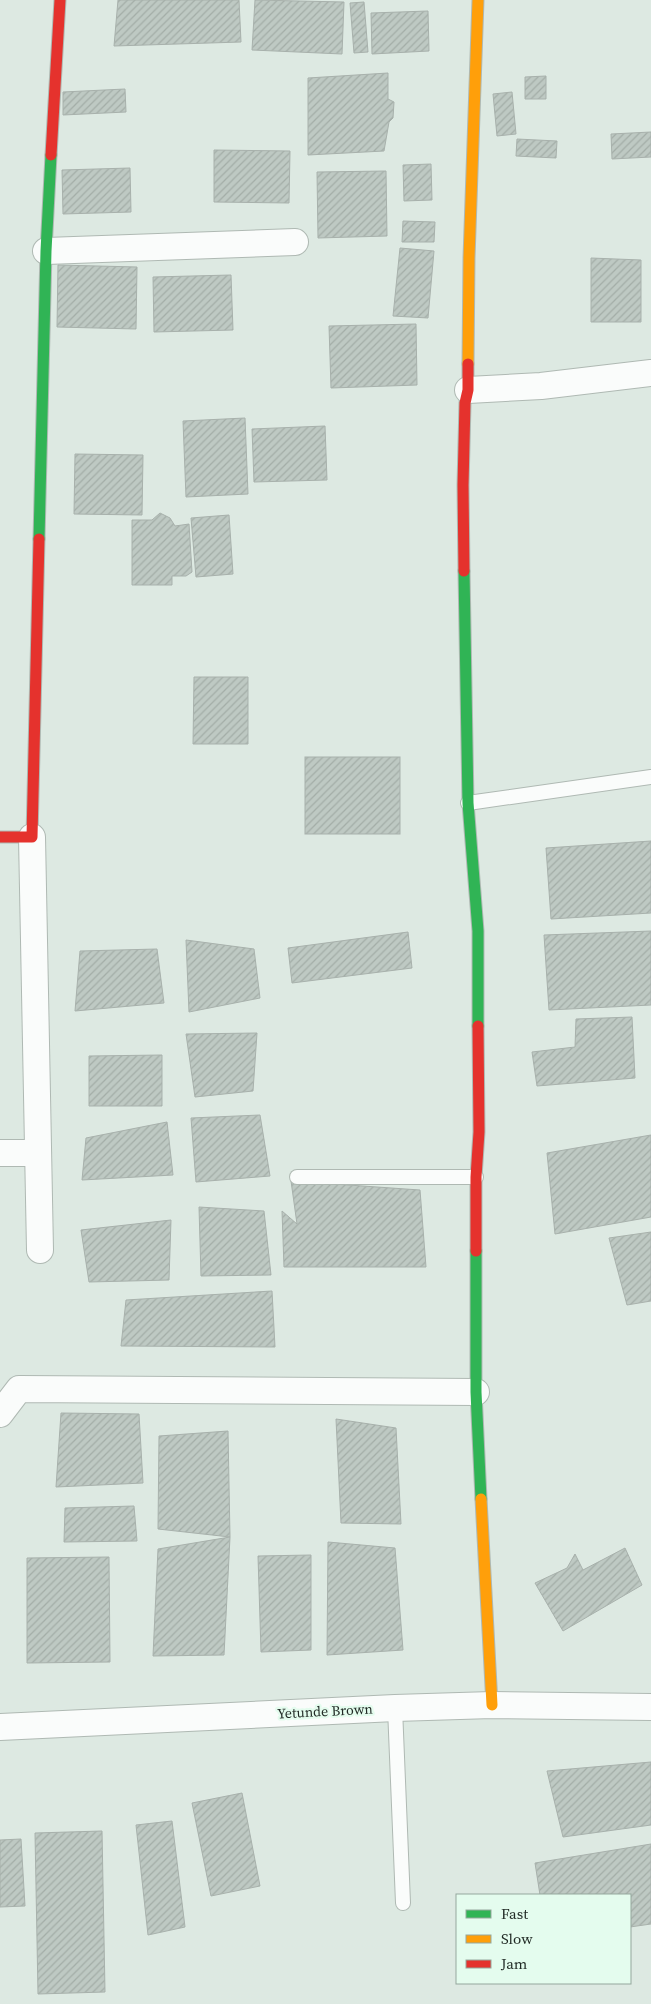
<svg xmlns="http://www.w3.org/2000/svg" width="651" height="2004" font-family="'Source Serif 4',serif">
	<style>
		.building { fill: url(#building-hatch); stroke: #a8b1ac }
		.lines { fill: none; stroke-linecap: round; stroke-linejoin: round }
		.lane-casing { stroke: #afb9b3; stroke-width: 16 }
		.street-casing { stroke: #afb9b3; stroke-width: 28 }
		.fast-casing { stroke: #afb9b3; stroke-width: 13 }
		.slow-casing { stroke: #afb9b3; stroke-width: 13 }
		.jam-casing { stroke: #afb9b3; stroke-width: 13 }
		.lane { stroke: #fafcfb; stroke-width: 14 }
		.street { stroke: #fafcfb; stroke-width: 26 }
		.fast { stroke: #30b455; stroke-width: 11 }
		.slow { stroke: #ff9f0a; stroke-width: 11 }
		.jam { stroke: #e5322d; stroke-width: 11 }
		.labels { text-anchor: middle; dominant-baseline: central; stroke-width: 4.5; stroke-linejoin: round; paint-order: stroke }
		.street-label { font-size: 14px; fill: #1f2823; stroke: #e4fcee }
	</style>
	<defs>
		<pattern id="building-hatch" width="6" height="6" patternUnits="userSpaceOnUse" patternTransform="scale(1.25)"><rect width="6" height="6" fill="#bec9c3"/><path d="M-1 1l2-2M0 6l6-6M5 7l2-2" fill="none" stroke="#a3ada7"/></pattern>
	</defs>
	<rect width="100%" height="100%" fill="#dde9e2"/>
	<g class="building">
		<polygon points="118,0 239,0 241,42 114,46"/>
		<polygon points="255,0 344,2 342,54 252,50"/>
		<polygon points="364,2 368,52 354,53 350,3"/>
		<polygon points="428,11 429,51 372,54 371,13"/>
		<polygon points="388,73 388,99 394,102 393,118 389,122 384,151 308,155 308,78"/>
		<polygon points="546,76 546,99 525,99 525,77"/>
		<polygon points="125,89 126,112 63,115 63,92"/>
		<polygon points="512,92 516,134 497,136 493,94"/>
		<polygon points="651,132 651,157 612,159 611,134"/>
		<polygon points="517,139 557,141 556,158 516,156"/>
		<polygon points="214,150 290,151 289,203 214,202"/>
		<polygon points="431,164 432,200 404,201 403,165"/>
		<polygon points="130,168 131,212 63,214 62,170"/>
		<polygon points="386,171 387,236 318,238 317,172"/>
		<polygon points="403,221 435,222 434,242 402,242"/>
		<polygon points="400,248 434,251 428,318 393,316"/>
		<polygon points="591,258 641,260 641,322 591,322"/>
		<polygon points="58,265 137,267 136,329 57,327"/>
		<polygon points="231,275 233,330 154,332 153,277"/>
		<polygon points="416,324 417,385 331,388 329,326"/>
		<polygon points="245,418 248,494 186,497 183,421"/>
		<polygon points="325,426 327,480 254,482 252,429"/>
		<polygon points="75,454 143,455 142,515 74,514"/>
		<polygon points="160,513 170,518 175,526 189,524 192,572 186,576 172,576 172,585 132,585 132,520 152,520"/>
		<polygon points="229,515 233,574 196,577 191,518"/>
		<polygon points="194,677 248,677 248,744 193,744"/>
		<rect x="305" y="757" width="95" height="77"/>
		<polygon points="651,841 651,913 551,919 546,848"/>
		<polygon points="651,931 651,1005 549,1010 544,935"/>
		<polygon points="408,932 412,968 292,983 288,948"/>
		<polygon points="186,940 254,949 260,998 189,1012"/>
		<polygon points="157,949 164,1003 75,1011 80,951"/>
		<polygon points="632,1017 635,1078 537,1086 532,1052 575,1047 576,1019"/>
		<polygon points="257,1033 253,1091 195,1097 186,1034"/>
		<polygon points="162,1055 162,1106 89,1106 89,1056"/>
		<polygon points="260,1115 270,1176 196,1182 191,1118"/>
		<polygon points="167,1122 173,1175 82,1180 86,1138"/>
		<polygon points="651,1135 651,1217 555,1234 547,1153"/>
		<polygon points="291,1181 420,1190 426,1267 284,1267 282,1211 297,1224"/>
		<polygon points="199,1207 264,1211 271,1275 201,1276"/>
		<polygon points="171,1220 169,1280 89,1282 81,1230"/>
		<polygon points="651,1232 651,1301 627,1305 609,1238"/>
		<polygon points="272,1291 275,1347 121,1346 126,1300"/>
		<polygon points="61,1413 139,1414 143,1483 56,1487"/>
		<polygon points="336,1419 396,1428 401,1524 341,1523"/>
		<polygon points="228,1431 230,1537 158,1529 159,1436"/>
		<polygon points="134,1506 137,1541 64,1542 65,1508"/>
		<polygon points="230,1537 224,1655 153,1656 158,1549"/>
		<polygon points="328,1542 395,1548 403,1650 327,1655"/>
		<polygon points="625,1548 642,1585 563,1631 535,1583 567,1568 575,1554 583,1570"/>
		<polygon points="311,1555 311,1650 261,1652 258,1556"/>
		<polygon points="109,1557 110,1662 27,1663 27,1558"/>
		<polygon points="651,1762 651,1825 563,1837 547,1771"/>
		<polygon points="242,1793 260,1886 211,1896 192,1803"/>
		<polygon points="172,1821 185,1927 148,1935 136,1825"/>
		<polygon points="102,1831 105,1992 38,1994 35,1833"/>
		<polygon points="21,1839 25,1906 0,1907 0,1840"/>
		<polygon points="651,1844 651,1924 630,1927 630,1895 540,1895 535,1863"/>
	</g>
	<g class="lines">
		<defs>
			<g id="lane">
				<polyline points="468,803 651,777"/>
				<polyline points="297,1177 476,1177"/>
				<polyline points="395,1708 403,1903"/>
			</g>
			<g id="street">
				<polyline points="46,251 295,242"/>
				<polyline points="468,390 541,386 651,373"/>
				<polyline points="32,837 40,1250"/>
				<polyline points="0,1153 38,1153"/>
				<polyline points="0,1414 19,1389 476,1392"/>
				<polyline points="0,1727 395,1708 492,1705 651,1707"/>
			</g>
			<g id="fast">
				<polyline points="39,539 46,251 51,155"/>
				<polyline points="464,571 468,803 478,931 478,1026"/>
				<polyline points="476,1251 476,1392 481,1499"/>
			</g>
			<g id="slow">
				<polyline points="468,364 469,258 478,0"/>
				<polyline points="481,1499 492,1705"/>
			</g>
			<g id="jam">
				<polyline points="51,155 60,0"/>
				<polyline points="464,571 463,485 465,403 468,390 468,364"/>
				<polyline points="0,837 32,837 39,539"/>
				<polyline points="476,1251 476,1177 479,1132 478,1026"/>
			</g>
		</defs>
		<use href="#lane" class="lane-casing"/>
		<use href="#street" class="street-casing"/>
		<use href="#fast" class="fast-casing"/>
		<use href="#slow" class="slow-casing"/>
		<use href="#jam" class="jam-casing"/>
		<use href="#lane" class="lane"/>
		<use href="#street" class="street"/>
		<use href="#fast" class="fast"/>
		<use href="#slow" class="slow"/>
		<use href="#jam" class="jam"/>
	</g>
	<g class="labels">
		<g class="street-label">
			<text transform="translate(325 1711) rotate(-3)">Yetunde Brown</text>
		</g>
	</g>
	<rect x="456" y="1894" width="175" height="90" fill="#e4fcee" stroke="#95a79d"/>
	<rect x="466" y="1910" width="25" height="8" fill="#30b455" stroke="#95a79d"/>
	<text x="501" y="1919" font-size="15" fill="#1f2823">Fast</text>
	<rect x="466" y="1935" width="25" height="8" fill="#ff9f0a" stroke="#95a79d"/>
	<text x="501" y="1944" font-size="15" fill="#1f2823">Slow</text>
	<rect x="466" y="1960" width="25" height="8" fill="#e5322d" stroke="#95a79d"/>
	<text x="501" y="1969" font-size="15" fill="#1f2823">Jam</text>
</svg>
